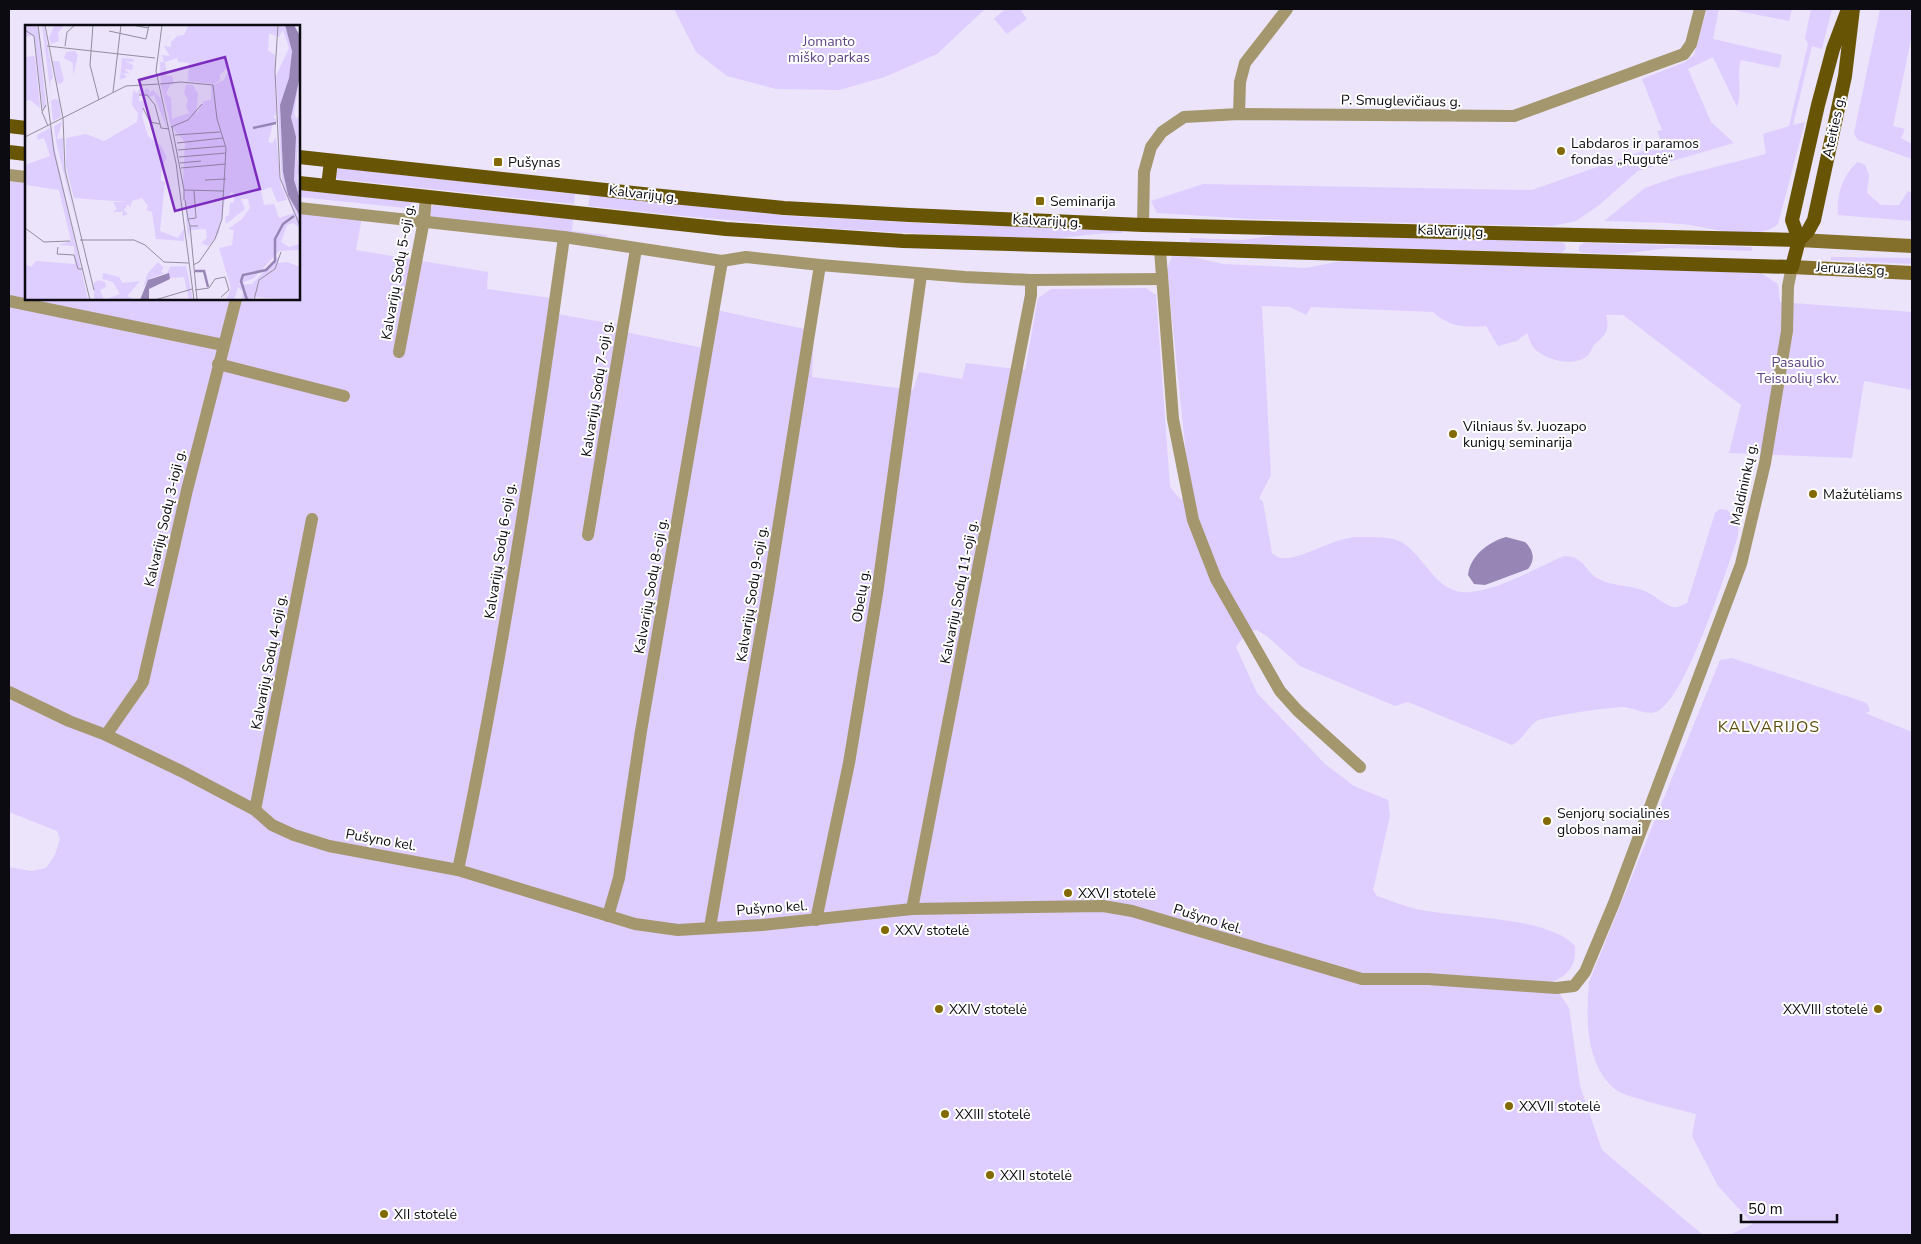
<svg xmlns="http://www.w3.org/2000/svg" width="1921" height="1244" font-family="'Nunito Sans',sans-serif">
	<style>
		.green { fill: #decdff }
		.water { fill: #9685b5 }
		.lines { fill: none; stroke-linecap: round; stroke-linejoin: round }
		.minor { stroke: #a5976d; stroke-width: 12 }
		.secondary { stroke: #84702b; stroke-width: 14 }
		.primary { stroke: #685405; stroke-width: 14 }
		.poi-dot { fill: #826902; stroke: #fff; stroke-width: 2 }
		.labels { text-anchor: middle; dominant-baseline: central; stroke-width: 4; stroke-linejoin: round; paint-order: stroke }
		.park-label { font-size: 14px; fill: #5e4484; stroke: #fff }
		.street-label { font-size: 14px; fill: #0d0b12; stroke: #fff }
		.poi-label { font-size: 14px; fill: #0d0b12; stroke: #fff; text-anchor: start }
		.quarter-label { font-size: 16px; letter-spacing: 1px; fill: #5d4c0d; stroke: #fff }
		.inset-river { fill: none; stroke: #9685b5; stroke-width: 2.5 }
		.inset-road { fill: none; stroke: #938d9e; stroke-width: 1 }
		.view { fill: #7b2cbf; fill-opacity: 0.15; stroke: #7b2cbf; stroke-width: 2.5 }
		.inset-edge { fill: none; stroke: #0d0b12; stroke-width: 2.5 }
	</style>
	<rect width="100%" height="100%" fill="#ece4fb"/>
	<g class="green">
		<polygon points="674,9 985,9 937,54 885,77 839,90 776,89 727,76 696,52"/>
		<polygon points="1005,9 1020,9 1027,19 1007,34 994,19"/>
		<path d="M 1707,9 L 1719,9 L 1713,39 L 1782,55 L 1779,68 L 1741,60 C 1736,76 1743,90 1737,107 L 1713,57 L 1688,69 L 1711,122 L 1734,143 L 1638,171 L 1598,206 L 1576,221 L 1552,226 L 1251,219 L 1157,213 L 1151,201 L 1203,184 L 1532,190 L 1662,144 L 1657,131 L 1662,130 L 1642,79 L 1685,62 L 1694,55 Z"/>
		<polygon points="1728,9 1792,9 1789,21"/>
		<path d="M 1811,9 L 1832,9 L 1822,49 L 1812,46 L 1793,125 L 1805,122 L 1778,224 C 1755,244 1708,226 1681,224 C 1655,222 1629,222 1604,221 L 1645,188 L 1676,177 L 1766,154 L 1763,134 L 1789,126 L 1808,44 L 1805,38 Z"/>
		<polygon points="1880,9 1912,9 1912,35 1893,126 1905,129 1901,138 1912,144 1912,159 1858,140 1854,133"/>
		<path d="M 1858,162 L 1865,165 L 1869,175 L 1867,193 L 1881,205 L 1899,205 L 1908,191 L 1912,193 L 1912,221 L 1838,215 C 1836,196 1843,174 1858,162 Z"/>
		<polygon points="338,168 575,194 574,204 337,179 335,178"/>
		<path d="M 9,181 L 26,183 L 26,299 L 299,299 L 299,211 L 362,217 L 356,250 L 488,272 L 487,289 L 558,299 L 557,314 L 626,326 L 625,332 L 703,348 L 711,309 L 814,331 L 812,377 L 913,390 L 919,372 L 962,379 L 966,363 L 1025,370 L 1038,298 L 1051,289 L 1146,288 L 1156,295 L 1170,487 L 1181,500 L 1190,494 L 1167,269 L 1172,256 L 1192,257 L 1223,264 L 1306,268 L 1341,261 L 1761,273 L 1778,284 L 1780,302 L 1912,312 L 1912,390 L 1864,381 L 1852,458 L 1729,453 L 1741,405 L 1623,315 L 1606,315 C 1610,331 1606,334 1595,344 C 1591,348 1591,354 1586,357 C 1572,367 1544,360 1533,347 C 1530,343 1529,337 1527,333 L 1517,341 L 1498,346 L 1486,326 C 1466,328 1449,327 1433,312 L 1311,307 L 1306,315 L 1290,307 L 1262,306 L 1271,475 L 1259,498 L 1263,502 L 1272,553 C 1275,555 1278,558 1281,558 C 1301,561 1333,537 1358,537 C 1370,537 1393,536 1403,543 C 1427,559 1437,596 1471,592 C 1501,589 1536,568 1564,556 C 1586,556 1584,573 1601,580 C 1613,586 1629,585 1642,590 C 1653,593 1662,604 1673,607 C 1678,608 1682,605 1687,603 L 1715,513 L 1720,509 L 1727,510 L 1739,523 L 1738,536 C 1727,569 1686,697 1658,711 C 1646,717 1633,706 1621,707 C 1594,709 1565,714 1538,720 C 1527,727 1524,739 1512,745 L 1408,702 L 1395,706 L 1300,666 L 1268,637 L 1257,630 L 1247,632 L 1236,647 L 1257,693 L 1325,764 L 1354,786 L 1388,800 L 1390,816 L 1373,890 L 1377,896 C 1390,900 1403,906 1416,909 C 1456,918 1548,916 1575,946 C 1576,965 1569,975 1552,982 L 1569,1008 L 1580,1086 L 1602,1150 L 1703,1235 L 9,1235 L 9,867 L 31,871 L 46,868 L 55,855 L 60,839 L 57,831 L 9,812 Z"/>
		<polygon points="299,190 413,202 416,209 299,197"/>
		<path d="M 590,195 L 790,216 L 938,224 L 1123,230 L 1123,233 C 1097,232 1072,238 1047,238 C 893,235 741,223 588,206 Z"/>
		<polygon points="433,205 573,219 572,231 608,235 605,238 433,218 429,213"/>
		<polygon points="1281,234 1561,242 1565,244 1566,249 1561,253 1190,242 1190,238 1243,240"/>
		<polygon points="1584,243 1752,247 1752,251 1669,248 1622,254 1583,253 1579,251 1579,246"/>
		<polygon points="1831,257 1912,258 1912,264 1831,260"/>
		<path d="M 1732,658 L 1867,703 L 1870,711 L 1865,713 L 1912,732 L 1912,1235 L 1729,1235 L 1753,1224 L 1718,1186 L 1692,1136 L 1696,1114 C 1681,1110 1625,1097 1616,1090 C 1585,1065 1586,1017 1589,982 L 1720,660 Z"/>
	</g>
	<path class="water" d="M 1506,537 L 1525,542 C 1533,550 1536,559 1528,569 L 1485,585 L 1474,584 L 1468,575 C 1470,556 1488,542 1506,537 Z"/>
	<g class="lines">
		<g class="minor">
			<polyline points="1239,114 1240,82 1245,63 1287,9"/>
			<polyline points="9,175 26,177"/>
			<polyline points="299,208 564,237 722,261 746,257 820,265 965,277 1031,280 1161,279"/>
			<polyline points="1143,225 1144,172 1151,147 1162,132 1184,117 1239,114 1514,116 1684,54 1691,44 1700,9"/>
			<polyline points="1160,250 1173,419 1193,520 1216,579 1280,691 1298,711 1360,767"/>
			<polyline points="9,301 223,345"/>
			<polyline points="399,352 424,220 426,197"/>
			<polyline points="218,364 344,396"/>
			<polyline points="588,535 636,249"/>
			<polyline points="9,692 69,721 106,735 181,771 255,810 272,825 294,835 329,846 458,870 635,924 678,930 762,925 912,909 1103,906 1132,911 1362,979 1428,979 1556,988 1574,986 1585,972 1614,903 1741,564 1765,463 1787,331 1788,286 1792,267"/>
			<polyline points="106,735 143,682 187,490 236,299"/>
			<polyline points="255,810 312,519"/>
			<path d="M 458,870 C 502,661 535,448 564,237"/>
			<polyline points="912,909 1031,295 1031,280"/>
			<polyline points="608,916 619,878 641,731 722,261"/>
			<polyline points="816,920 849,763 877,594 921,275"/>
			<polyline points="710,927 768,592 820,265"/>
		</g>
		<g class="secondary">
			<polyline points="1799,240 1912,246"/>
			<polyline points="1792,267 1912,273"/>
		</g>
		<g class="primary">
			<polyline points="9,126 26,128"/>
			<polyline points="9,152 26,154"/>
			<polyline points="299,157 652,195 784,208 909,215 1143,225 1799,240"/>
			<polyline points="299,183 726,229 903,241 1792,267 1799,240 1808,231 1814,220 1845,76 1853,9"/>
			<polyline points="328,186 331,161"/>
			<polyline points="1799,240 1792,220 1818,105 1833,49 1847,12"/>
		</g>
	</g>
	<g class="poi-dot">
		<circle cx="1561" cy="151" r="5"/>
		<rect x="493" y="157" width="10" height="10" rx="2.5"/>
		<rect x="1035" y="196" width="10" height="10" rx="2.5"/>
		<circle cx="1453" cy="434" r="5"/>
		<circle cx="1813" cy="494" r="5"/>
		<circle cx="1547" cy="821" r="5"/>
		<circle cx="1068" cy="893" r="5"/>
		<circle cx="885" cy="930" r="5"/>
		<circle cx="939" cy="1009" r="5"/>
		<circle cx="1878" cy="1009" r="5"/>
		<circle cx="1509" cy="1106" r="5"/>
		<circle cx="945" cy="1114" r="5"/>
		<circle cx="990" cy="1175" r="5"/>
		<circle cx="384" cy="1214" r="5"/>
	</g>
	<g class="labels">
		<g class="park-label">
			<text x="829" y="41">Jomanto<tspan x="829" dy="16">miško parkas</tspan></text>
			<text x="1798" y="362">Pasaulio<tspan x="1798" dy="16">Teisuolių skv.</tspan></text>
		</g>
		<g class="street-label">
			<text transform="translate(1401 101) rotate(1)">P. Smuglevičiaus g.</text>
			<text transform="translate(1834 127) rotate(-78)">Ateities g.</text>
			<text transform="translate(643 194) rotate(6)">Kalvarijų g.</text>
			<text transform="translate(1047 221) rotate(3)">Kalvarijų g.</text>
			<text transform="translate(1452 231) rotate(2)">Kalvarijų g.</text>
			<text transform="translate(1852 269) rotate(3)">Jeruzalės g.</text>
			<text transform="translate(398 272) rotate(-80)">Kalvarijų Sodų 5-oji g.</text>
			<text transform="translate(597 389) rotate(-81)">Kalvarijų Sodų 7-oji g.</text>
			<text transform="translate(1744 484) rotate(-78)">Maldininkų g.</text>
			<text transform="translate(165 518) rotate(-77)">Kalvarijų Sodų 3-ioji g.</text>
			<text transform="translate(500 551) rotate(-81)">Kalvarijų Sodų 6-oji g.</text>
			<text transform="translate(651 586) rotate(-80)">Kalvarijų Sodų 8-oji g.</text>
			<text transform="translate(959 592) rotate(-79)">Kalvarijų Sodų 11-oji g.</text>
			<text transform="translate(752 594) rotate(-81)">Kalvarijų Sodų 9-oji g.</text>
			<text transform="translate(861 596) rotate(-81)">Obelų g.</text>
			<text transform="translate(269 662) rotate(-79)">Kalvarijų Sodų 4-oji g.</text>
			<text transform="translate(381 840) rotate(10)">Pušyno kel.</text>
			<text transform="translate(772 908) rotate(-4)">Pušyno kel.</text>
			<text transform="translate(1208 919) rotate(17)">Pušyno kel.</text>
		</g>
		<g class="poi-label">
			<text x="1571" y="143">Labdaros ir paramos<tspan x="1571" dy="16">fondas „Rugutė“</tspan></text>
			<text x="508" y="162">Pušynas</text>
			<text x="1050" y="201">Seminarija</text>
			<text x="1463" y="426">Vilniaus šv. Juozapo<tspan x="1463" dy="16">kunigų seminarija</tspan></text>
			<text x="1823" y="494">Mažutėliams</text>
			<text x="1557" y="813">Senjorų socialinės<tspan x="1557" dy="16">globos namai</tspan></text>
			<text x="1078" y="893">XXVI stotelė</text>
			<text x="895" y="930">XXV stotelė</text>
			<text x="949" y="1009">XXIV stotelė</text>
			<text x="1868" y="1009" text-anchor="end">XXVIII stotelė</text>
			<text x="1519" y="1106">XXVII stotelė</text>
			<text x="955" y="1114">XXIII stotelė</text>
			<text x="1000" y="1175">XXII stotelė</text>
			<text x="394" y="1214">XII stotelė</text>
		</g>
		<g class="quarter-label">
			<text x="1769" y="727">KALVARIJOS</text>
		</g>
	</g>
	<g transform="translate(25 25)">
		<rect width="275" height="275" fill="#ece4fb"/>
		<path d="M 0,0 L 13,0 L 21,81 L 18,85 L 9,10 L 0,12 ZM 17,0 L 19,0 L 28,52 L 25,57 L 26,72 ZM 39,0 L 33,8 L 34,16 L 26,19 L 24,13 L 29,1 ZM 164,0 L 260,0 L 267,26 L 264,53 L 255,80 L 258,147 L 263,170 L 275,191 L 275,203 L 268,198 L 262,200 L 256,217 L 264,222 L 275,219 L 275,225 L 254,226 L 229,253 L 212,260 L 227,259 L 254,231 L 253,238 L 262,237 L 275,242 L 275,275 L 228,272 L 227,275 L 217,275 L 218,266 L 213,262 L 209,275 L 201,275 L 206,263 L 194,223 L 207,220 L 209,205 L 203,204 L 217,194 L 225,183 L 223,174 L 216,174 L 220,184 L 201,199 L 200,192 L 204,190 L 205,178 L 209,177 L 209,168 L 206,167 L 200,175 L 194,208 L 184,221 L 176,218 L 182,213 L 181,204 L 165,205 L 163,213 L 158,158 L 160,117 L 146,101 L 136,61 L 135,37 L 139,37 L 137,30 L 145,31 L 139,21 L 146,22 L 146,17 L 152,11 L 159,10 ZM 258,5 L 264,23 L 251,51 L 256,140 L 258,164 L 269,188 L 254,193 L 249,179 L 239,180 L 236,166 L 246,162 L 252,177 L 262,175 L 256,160 L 251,111 L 248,118 L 243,117 L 248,99 L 253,97 L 248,91 L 251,90 L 250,30 L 243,25 L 244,8 L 254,12 ZM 152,33 L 153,37 L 164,38 L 163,56 L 189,59 L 195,55 L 195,50 L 201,44 L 203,46 L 199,55 L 186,61 L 186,75 L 179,76 L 171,90 L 173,69 L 168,60 L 153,59 L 161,60 L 159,68 L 163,75 L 161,81 L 164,88 L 147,94 L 146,73 L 141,69 L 145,60 L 149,59 L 147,51 L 142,51 L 140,37 ZM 50,26 L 53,30 L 48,51 L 48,38 L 39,33 L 41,27 ZM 10,31 L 14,72 L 15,83 L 5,75 L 0,76 L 0,32 ZM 97,33 L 109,34 L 108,37 L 100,36 L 108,40 L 107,45 L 99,44 L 105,49 L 98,48 L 102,52 L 95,55 ZM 28,36 L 34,36 L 39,55 L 36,59 L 32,58 ZM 275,51 L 269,88 L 271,94 L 275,90 L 272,133 L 275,149 L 272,150 L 275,174 L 269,155 L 271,114 L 266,90 ZM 118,63 L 119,68 L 121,63 L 125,65 L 123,69 L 128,65 L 136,74 L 142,104 L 129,70 L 125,72 L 114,69 L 114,76 L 121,76 L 117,91 L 123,111 L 136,121 L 142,132 L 137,142 L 136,155 L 140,157 L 135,206 L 153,213 L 160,202 L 159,216 L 131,214 L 127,187 L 121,185 L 123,181 L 117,173 L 107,176 L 105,183 L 103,179 L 99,185 L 103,189 L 98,191 L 97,184 L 96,187 L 88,187 L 92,184 L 88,177 L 103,177 L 49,173 L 41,142 L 41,113 L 61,109 L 79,116 L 112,97 L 113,88 L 107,80 L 108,65 L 113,68 L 114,64 L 117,68 ZM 29,74 L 34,75 L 36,92 L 28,96 L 26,76 ZM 37,97 L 32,114 L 38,113 L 39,143 L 51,197 L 32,121 L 29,101 ZM 25,103 L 63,275 L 0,275 L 0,239 L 6,242 L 11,236 L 50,239 L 49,221 L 33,220 L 46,216 L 34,165 L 2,160 L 0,140 L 25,131 L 19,113 L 13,115 L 12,110 ZM 133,237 L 138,242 L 161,241 L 168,275 L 164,275 L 159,252 L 145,253 L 142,248 L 145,242 L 139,242 L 136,247 L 140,248 L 126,253 L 118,262 L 123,248 ZM 78,248 L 94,252 L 98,258 L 115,256 L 102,271 L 110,275 L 69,275 L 69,258 L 73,255 L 80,257 L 81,262 L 75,265 L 79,275 L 95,269 L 88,257 L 77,254 Z" fill="#decdff" fill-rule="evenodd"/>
		<path d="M 260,0 L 269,0 L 275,11 L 275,51 L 266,92 L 271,112 L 269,155 L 275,174 L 275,191 L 263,170 L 258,147 L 255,80 L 264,53 L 267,26 ZM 144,248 L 145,254 L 124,264 L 124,275 L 115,275 L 123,255 Z" fill="#9685b5"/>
		<path class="inset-river" d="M 228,103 L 251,98M 170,246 L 179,246 L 183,262M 222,275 L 216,256 L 218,250 L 241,245 L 250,236 L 250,214 L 258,199 L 269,191"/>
		<path class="inset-road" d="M 13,0 L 29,127 L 65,275M 20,0 L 38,93 L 40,145 L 69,265M 68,0 L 65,40 L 74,75M 107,0 L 123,3M 137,0 L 131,46 L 151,138 L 169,275M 253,0 L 250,46 L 255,153 L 275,201M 0,5 L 9,11 L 17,86M 84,6 L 121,14 L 124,0M 22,21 L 130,33M 40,21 L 42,7 L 50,0M 135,59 L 156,57 L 188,60 L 192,94 L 201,123 L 197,194 L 190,214 L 174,237 L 168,240M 88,67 L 96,0M 114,70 L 122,70 L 130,80 L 136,103 L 144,104M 21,80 L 17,87 L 23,101M 118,83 L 125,97 L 135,99M 146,102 L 163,95 L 177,79M 147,102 L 159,165M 150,110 L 195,107M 0,112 L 101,61 L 134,59M 152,118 L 198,113M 153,125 L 200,121M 154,132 L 201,128M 155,138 L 176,136M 156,143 L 201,139M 180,155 L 201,154M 159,175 L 159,165 L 198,166M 160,175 L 163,194M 165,201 L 163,194 L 171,193 L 169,165M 0,203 L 19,217 L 45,216M 55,215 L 109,215 L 120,220 L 139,237 L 164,238M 33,222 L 32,229 L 49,230 L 53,244 L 57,244M 170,265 L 184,263 L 190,254 L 200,252 L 204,265 L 196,272M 130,275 L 167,264M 169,275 L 172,274 L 165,201 L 173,201M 229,275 L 234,255 L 250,244 L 256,227"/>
		<path class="view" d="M 200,32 L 235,164 L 150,186 L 114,55 Z"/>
		<rect width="275" height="275" class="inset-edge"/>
	</g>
	<rect width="1921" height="1244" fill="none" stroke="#0d0b12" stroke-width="20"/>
	<path d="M1741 1214v8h96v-8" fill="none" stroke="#0d0b12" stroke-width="2.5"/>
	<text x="1748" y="1214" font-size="15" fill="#0d0b12" stroke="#ffffff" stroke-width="4" paint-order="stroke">50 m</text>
</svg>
